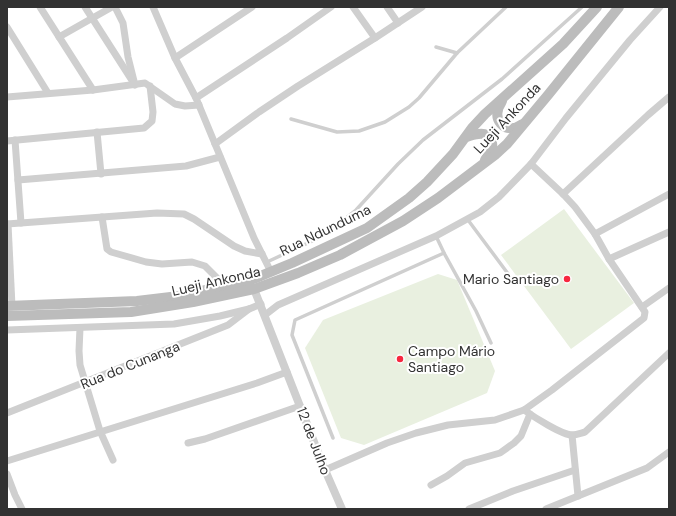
<svg xmlns="http://www.w3.org/2000/svg" width="676" height="516" font-family="'DM Sans',sans-serif">
	<style>
		.green { fill: #e9f0e0 }
		.lines { fill: none; stroke-linecap: round; stroke-linejoin: round }
		.service { stroke: #cfcfcf; stroke-width: 3.5 }
		.minor { stroke: #cfcfcf; stroke-width: 7 }
		.tertiary { stroke: #cfcfcf; stroke-width: 8 }
		.secondary { stroke: #bcbcbc; stroke-width: 10 }
		.poi-dot { fill: #f7273f; stroke: #fff; stroke-width: 1.5 }
		.labels { text-anchor: middle; dominant-baseline: central; stroke-width: 4; stroke-linejoin: round; paint-order: stroke }
		.street-label { font-size: 14px; fill: #323232; stroke: #fff }
		.poi-label { font-size: 14px; fill: #323232; stroke: #fff; text-anchor: end }
	</style>
	<rect width="100%" height="100%" fill="#fff"/>
	<g class="green">
		<polygon points="564,209 634,303 571,349 501,255"/>
		<polygon points="438,274 457,280 495,371 487,393 364,445 341,438 305,348 323,320"/>
	</g>
	<g class="lines">
		<g class="service">
			<polyline points="436,47 457,53"/>
			<polyline points="291,119 337,132 359,131 385,122 409,107 419,98 457,53 506,7"/>
			<polyline points="468,220 512,279"/>
			<polyline points="436,236 444,253 476,311 491,343"/>
			<polyline points="267,262 323,236 356,210 398,164 423,140 502,79 582,7"/>
			<polyline points="333,438 292,335 295,320 444,253"/>
		</g>
		<g class="minor">
			<polyline points="40,7 93,90"/>
			<polyline points="85,7 135,85"/>
			<polyline points="115,7 123,23 128,57 134,81"/>
			<polyline points="153,7 175,58 196,98 254,238 271,272"/>
			<polyline points="353,7 375,38"/>
			<polyline points="387,7 398,23"/>
			<polyline points="7,27 48,93"/>
			<polyline points="59,37 112,7"/>
			<polyline points="175,58 252,7"/>
			<polyline points="7,97 93,90 145,83 175,104 185,106 199,105"/>
			<polyline points="196,98 287,38 331,7"/>
			<polyline points="97,132 101,174"/>
			<polyline points="15,140 21,223"/>
			<polyline points="7,141 144,128 152,121 153,112 150,86"/>
			<polyline points="215,144 259,112 298,86 375,38 422,7"/>
			<polyline points="18,180 186,166 220,157"/>
			<polyline points="563,194 648,115 669,97"/>
			<polyline points="102,217 107,249 111,252 146,262 162,264 192,262 205,266 225,286"/>
			<polyline points="7,224 157,213 184,214 194,219 234,246 245,251 262,254"/>
			<polyline points="8,224 12,306"/>
			<polyline points="595,234 669,194"/>
			<polyline points="609,259 669,232"/>
			<polyline points="642,307 669,288"/>
			<polyline points="265,315 278,305 436,236 480,212 499,197 531,164 566,118 630,40 660,7"/>
			<polyline points="80,328 79,351 80,365 100,431 113,460"/>
			<polyline points="7,330 174,324 220,316 249,309 261,304"/>
			<path d="M 524,410 C 534,417 562,435 572,435 C 577,435 581,433 585,432 L 669,353"/>
			<polyline points="7,413 228,325 249,309"/>
			<polyline points="572,435 578,496"/>
			<polyline points="188,443 205,439 300,406"/>
			<polyline points="7,461 257,383 287,372"/>
			<polyline points="325,470 387,443 416,433 448,425 495,420 524,410 552,390 644,318 645,312 609,259 595,234 575,207 563,194 531,164"/>
			<polyline points="7,474 15,495 22,509"/>
			<polyline points="431,485 447,476 465,463 500,453 514,443 521,436 530,414"/>
			<polyline points="469,509 513,491 575,470"/>
			<polyline points="546,509 647,468 669,452"/>
		</g>
		<polyline class="tertiary" points="254,289 325,470 342,509"/>
		<g class="secondary">
			<path d="M 502,101 C 501,104 498,107 498,110 C 495,120 503,130 514,128 C 517,128 520,125 523,124"/>
			<path d="M 466,137 C 474,135 485,130 491,139 C 492,142 493,145 492,148 C 491,152 487,157 485,160"/>
			<polyline points="7,306 137,301 179,296 251,280 292,263 367,228 409,198 427,182 453,154 472,128 485,114 563,44 597,7"/>
			<polyline points="7,316 131,312 193,302 254,289 298,273 340,255 403,221 438,198 495,155 507,144 548,95 619,7"/>
		</g>
	</g>
	<g class="poi-dot">
		<circle cx="567" cy="279" r="4"/>
		<circle cx="400" cy="359" r="4"/>
	</g>
	<g class="labels">
		<g class="street-label">
			<text transform="translate(507 118) rotate(-47)">Lueji Ankonda</text>
			<text transform="translate(325 230) rotate(-26)">Rua Ndunduma</text>
			<text transform="translate(216 281) rotate(-13)">Lueji Ankonda</text>
			<text transform="translate(130 365) rotate(-22)">Rua do Cunanga</text>
			<text transform="translate(314 441) rotate(69)">12 de Julho</text>
		</g>
		<g class="poi-label">
			<text x="559" y="279">Mario Santiago</text>
			<text x="408" y="351" text-anchor="start">Campo Mário<tspan x="408" dy="16">Santiago</tspan></text>
		</g>
	</g>
	<rect width="676" height="516" fill="none" stroke="#323232" stroke-width="16"/>
</svg>
